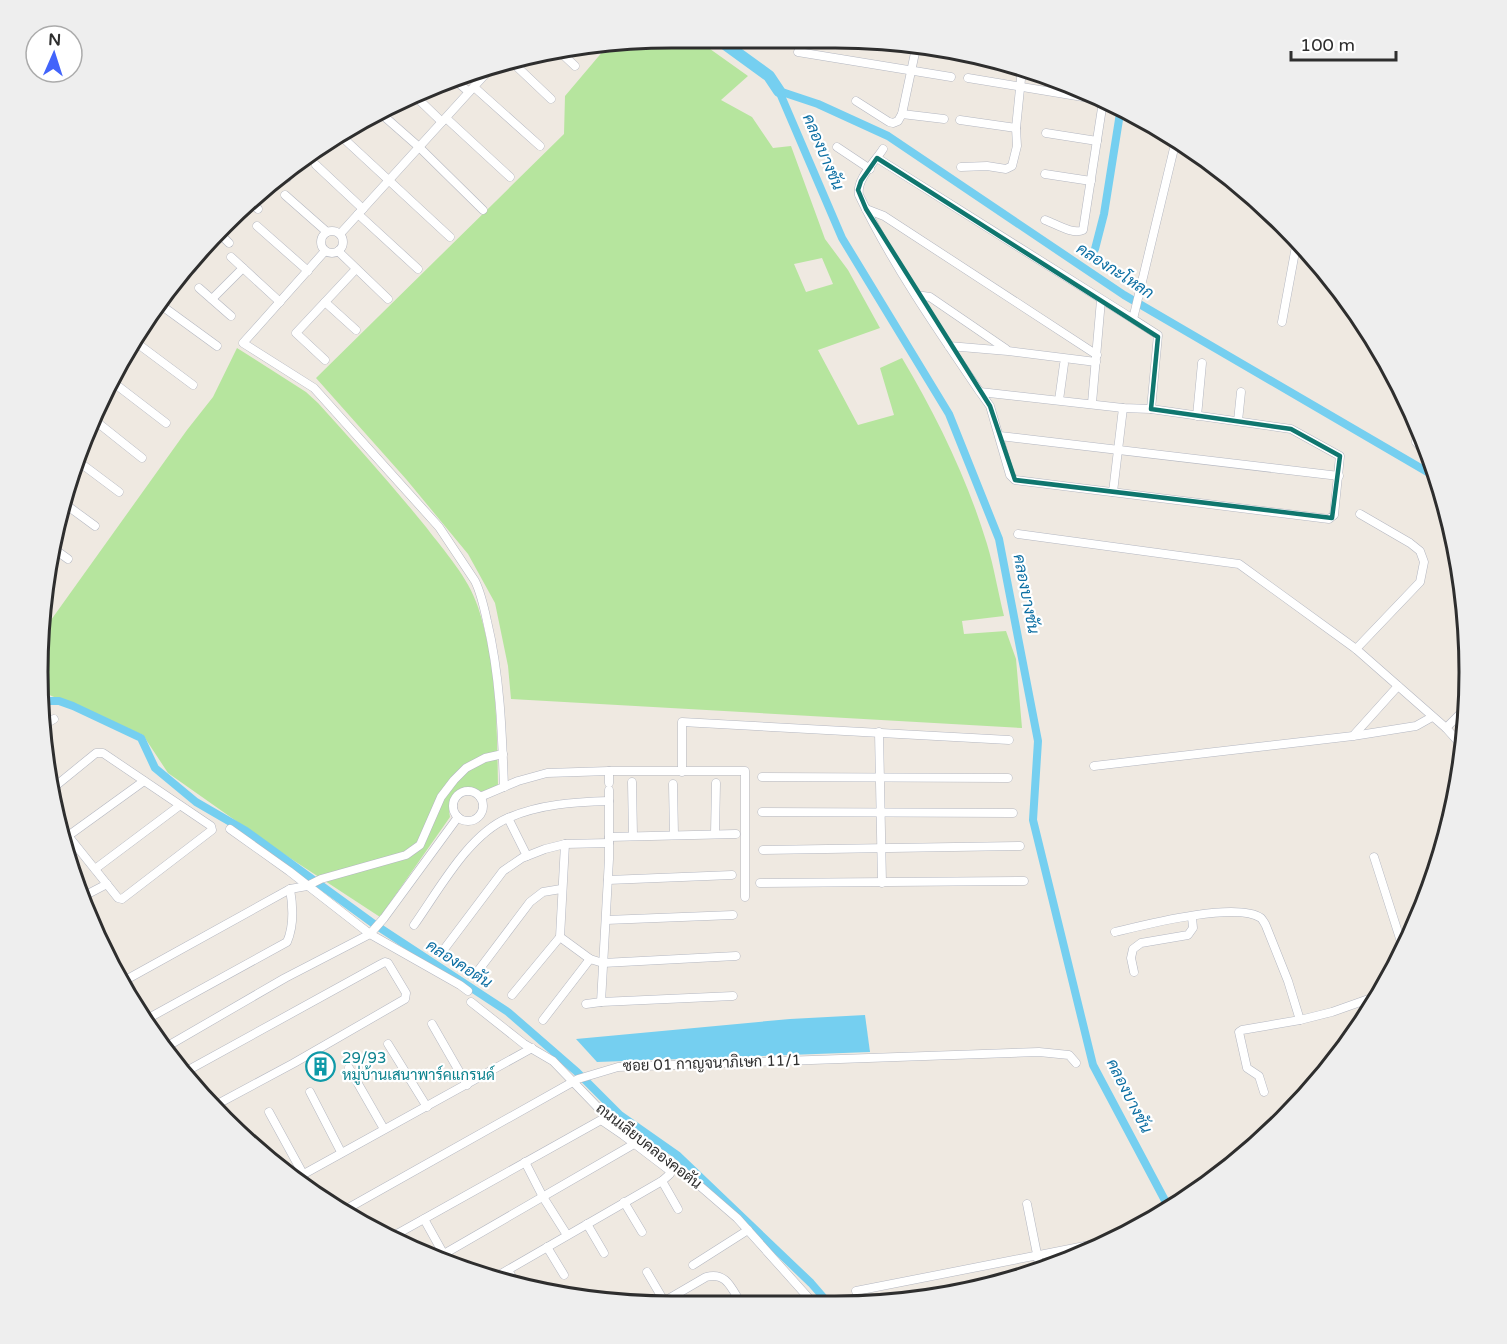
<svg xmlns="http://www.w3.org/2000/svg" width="1507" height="1344" font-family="'Varela Round',Sarabun,sans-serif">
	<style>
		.green { fill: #b6e59e; fill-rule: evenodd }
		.water { fill: #75cff0 }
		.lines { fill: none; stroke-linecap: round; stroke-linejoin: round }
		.canal { stroke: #75cff0; stroke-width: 8 }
		.river { stroke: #75cff0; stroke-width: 12 }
		.street-casing { stroke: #b4b7c1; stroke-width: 9 }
		.street { stroke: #fff; stroke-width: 8 }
		.marked { fill: none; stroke: #0f766e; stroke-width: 4.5; stroke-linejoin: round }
		.labels { text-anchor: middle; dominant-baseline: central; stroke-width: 4.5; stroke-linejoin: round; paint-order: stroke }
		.culture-label { font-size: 15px; fill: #0d838f; stroke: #fff; text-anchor: start }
		.street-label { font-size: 15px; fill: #2e2e2e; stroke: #fff }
		.water-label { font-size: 16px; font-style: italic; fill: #0d6fa3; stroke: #fff }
		.rim { fill: none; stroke: #2e2e2e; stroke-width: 3 }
	</style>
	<rect width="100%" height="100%" fill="#efe9e1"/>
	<g class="green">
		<path d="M 672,38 L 696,39 L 748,76 L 721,100 L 752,117 L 773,148 L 791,146 L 825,239 L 848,270 L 880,328 L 818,350 L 858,425 L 894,415 L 880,368 L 902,358 C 937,417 967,478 987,544 C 994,567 998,592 1004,616 L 962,621 L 964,634 L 1006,631 L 1016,659 L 1022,728 L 511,699 L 508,666 L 495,603 L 468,554 L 406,479 L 316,378 L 564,134 L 565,96 L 609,44 L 632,41 L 635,43 L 638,41 ZM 822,258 L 833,284 L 806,292 L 794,264 Z"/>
		<path d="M 237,348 L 306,392 L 318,403 C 355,444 391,484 426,527 C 445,552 468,577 478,607 C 497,665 497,727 498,788 C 493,789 487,792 483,792 C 478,791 473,787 468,788 C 451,789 447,803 450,817 L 380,917 L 270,845 L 168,773 L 143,735 L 40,691 L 38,672 L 41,634 L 187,430 L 213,397 Z"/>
	</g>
	<polygon class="water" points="865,1015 870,1052 597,1062 576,1039 790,1019"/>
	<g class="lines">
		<g class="canal">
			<polyline points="779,91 842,238 949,414 999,539 1038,741 1033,820 1093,1065 1169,1208"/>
			<polyline points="779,91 818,104 888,136 1124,295 1436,477"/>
			<polyline points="1095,249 1104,214 1121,107"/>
			<polyline points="41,696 49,701 59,701 73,706 141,738 155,768 196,802 246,831 374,924 508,1012 577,1072 620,1115 677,1155 811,1283 830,1305"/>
		</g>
		<polyline class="river" points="718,39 769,76 779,91"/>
		<defs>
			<g id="street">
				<polyline points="557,49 575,66"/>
				<polyline points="798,52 951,77"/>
				<polyline points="512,62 551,99"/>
				<path d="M 968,78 L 1095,99 L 1101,103 L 1102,108 L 1083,230 C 1073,235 1056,224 1045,220"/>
				<polyline points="456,81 469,92"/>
				<polyline points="474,87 540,146"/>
				<polyline points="414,95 442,122"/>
				<polyline points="856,101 889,122 893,123 898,121 902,114 916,48"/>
				<polyline points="378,111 419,147 483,210"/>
				<polyline points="902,114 944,119"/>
				<polyline points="446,118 510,177"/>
				<polyline points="960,120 1016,128"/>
				<polyline points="1046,133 1097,141"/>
				<polyline points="342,137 450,237"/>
				<polyline points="837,147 870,169"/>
				<path d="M 883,149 C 875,162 856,179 859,195 C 892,264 937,329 980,392 L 990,406 L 1010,475 L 1015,480 L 1329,519 L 1334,515 L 1340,456 L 1291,429 L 1151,409 L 1123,408 L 980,392"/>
				<polyline points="877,158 1133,319 1176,140"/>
				<polyline points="316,165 363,209"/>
				<polyline points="961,167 987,166 1006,169 1012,166 1017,146 1016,128 1022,69"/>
				<polyline points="281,173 287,178"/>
				<polyline points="1045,174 1091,181"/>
				<polyline points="285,195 327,232"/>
				<polyline points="251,203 258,209"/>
				<polyline points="866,209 884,216 1097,355"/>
				<polyline points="358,214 418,269"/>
				<polyline points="257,226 308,271"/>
				<circle cx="332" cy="242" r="11"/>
				<polyline points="220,234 229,243"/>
				<polyline points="340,234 490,69"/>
				<path d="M 325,251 L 243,343 L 314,388 L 439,527 L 475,581 C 481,593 484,607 487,621 C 500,675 502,731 504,787"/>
				<polyline points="338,251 388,299"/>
				<polyline points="231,257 280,302"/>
				<polyline points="189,265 193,268"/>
				<polyline points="199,288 231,316"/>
				<polyline points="916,295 930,297 1006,349"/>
				<polyline points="212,299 243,268"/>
				<polyline points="325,302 356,330"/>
				<polyline points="158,303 217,346"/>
				<polyline points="1133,319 1158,335 1151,409"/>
				<polyline points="1282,322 1297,241"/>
				<polyline points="134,341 193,385"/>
				<polyline points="949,346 1008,351 1096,362"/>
				<polyline points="325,360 296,333 356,269"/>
				<polyline points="110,380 166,423"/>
				<polyline points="1059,400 1064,364"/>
				<polyline points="1092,403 1101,300"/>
				<polyline points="1197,416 1202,363"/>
				<polyline points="93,419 142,458"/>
				<polyline points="1238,421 1241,392"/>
				<polyline points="1418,429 1416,442 1421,448 1426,450"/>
				<polyline points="1000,436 1339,476"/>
				<polyline points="79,462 119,492"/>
				<polyline points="1113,492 1123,408"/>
				<polyline points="65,504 95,526"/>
				<polyline points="1018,534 1239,564 1356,649 1446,728 1464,748"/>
				<polyline points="50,546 68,559"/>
				<polyline points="1356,649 1420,582 1424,562 1420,551 1410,543 1360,514"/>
				<polyline points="44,725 54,719"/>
				<polyline points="1446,728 1466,708"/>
				<polyline points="879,732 882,883"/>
				<polyline points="1353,736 1398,686"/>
				<polyline points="1094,766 1353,736 1416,726 1432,717"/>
				<polyline points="609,771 609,783"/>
				<polyline points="682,772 682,722 1009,740"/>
				<polyline points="762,777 1008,778"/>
				<polyline points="632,782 633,836"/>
				<polyline points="673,784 674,835"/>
				<polyline points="53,788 96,753 103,753 211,826 212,830 122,899 118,898 57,822"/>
				<polyline points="609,790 609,859 601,1002 733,996"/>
				<circle cx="468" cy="806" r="15"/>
				<polyline points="480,797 518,781 547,773 609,771 745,771 745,897"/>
				<polyline points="762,812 1013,813"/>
				<polyline points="508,818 527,856"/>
				<polyline points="230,829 289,871 370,934 460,985 468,991"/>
				<polyline points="715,834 716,783"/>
				<polyline points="609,837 736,834"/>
				<polyline points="61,841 144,781"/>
				<polyline points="763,850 1020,846"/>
				<polyline points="1374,857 1403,948"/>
				<polyline points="95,869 179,806"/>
				<polyline points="608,880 732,875"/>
				<polyline points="760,883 1024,881"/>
				<polyline points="82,897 107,884"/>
				<polyline points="606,920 733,915"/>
				<path d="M 414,925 C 439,890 468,835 508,818 C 540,804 575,802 609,801"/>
				<path d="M 1115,932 C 1144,925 1236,901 1261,918 C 1262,919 1266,925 1266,926 L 1288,981 L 1300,1020 L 1332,1012 L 1380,995"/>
				<polyline points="560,937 590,959 603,963 736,956"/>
				<polyline points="445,948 503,871 522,858 545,849 565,844 609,843"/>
				<polyline points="478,971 530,902 543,892 561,889"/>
				<polyline points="1134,972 1131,958 1133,949 1141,943 1188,935 1193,928 1192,917"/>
				<polyline points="122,982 290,889 307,886 321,879 406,855 420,845 441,797 454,780 466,768 485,758 503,754"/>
				<polyline points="512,995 560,937 565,844"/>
				<polyline points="471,1002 524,1044 553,1061 609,1119 685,1173 737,1218 815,1305"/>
				<polyline points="586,1004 601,1002"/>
				<path d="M 147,1019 L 287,942 C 294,926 293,906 290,889"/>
				<polyline points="543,1020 590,959"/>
				<polyline points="432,1024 467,1085"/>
				<polyline points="388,1044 427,1107"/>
				<polyline points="166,1047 285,978 370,934 384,918 458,817"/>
				<polyline points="349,1068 384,1129"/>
				<polyline points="183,1073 381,964 385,962 388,963 406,993 405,999 294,1063 212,1107"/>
				<polyline points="310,1092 341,1152"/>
				<polyline points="1264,1092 1259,1076 1247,1068 1239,1032 1242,1030 1300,1020"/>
				<polyline points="269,1112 303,1174"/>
				<polyline points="525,1162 543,1197 567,1235"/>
				<polyline points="293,1180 532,1048"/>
				<polyline points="662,1181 678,1209"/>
				<polyline points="624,1202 642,1232"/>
				<polyline points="1027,1204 1040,1269"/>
				<polyline points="343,1211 578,1079 618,1067 1039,1052 1069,1055 1076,1063"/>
				<polyline points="424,1219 448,1262"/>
				<polyline points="587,1224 604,1253"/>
				<polyline points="388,1239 601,1120 623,1135 669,1170 670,1174 662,1181 492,1279"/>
				<polyline points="547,1247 564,1275"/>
				<polyline points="437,1258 634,1144"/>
				<polyline points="693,1265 748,1230"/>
				<polyline points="508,1270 517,1286"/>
				<polyline points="647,1272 664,1301"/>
				<polyline points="856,1291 1110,1241"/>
				<path d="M 658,1305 L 706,1277 C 727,1271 732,1290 742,1305"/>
			</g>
		</defs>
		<use href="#street" class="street-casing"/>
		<use href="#street" class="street"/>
	</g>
	<path class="marked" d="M 877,158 L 1158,337 L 1151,409 L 1291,429 L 1340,456 L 1332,518 L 1015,480 L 990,406 L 866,209 L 858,190 L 861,181 Z"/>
	<defs>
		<symbol id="building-ring" viewBox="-11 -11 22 22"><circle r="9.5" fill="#fff" stroke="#0f9aa8" stroke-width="1.5"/><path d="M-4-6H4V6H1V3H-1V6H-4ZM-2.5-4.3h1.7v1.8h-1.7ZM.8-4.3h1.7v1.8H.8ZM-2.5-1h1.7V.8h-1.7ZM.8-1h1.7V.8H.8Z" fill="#0f9aa8"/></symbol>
	</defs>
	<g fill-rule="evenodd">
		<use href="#building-ring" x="304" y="1050" width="33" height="33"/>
	</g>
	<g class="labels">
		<g class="culture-label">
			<text x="342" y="1058">29/93<tspan x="342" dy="17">หมู่บ้านเสนาพาร์คแกรนด์</tspan></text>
		</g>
		<g class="street-label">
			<text transform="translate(712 1063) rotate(-2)">ซอย 01 กาญจนาภิเษก 11/1</text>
			<text transform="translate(649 1146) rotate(38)">ถนนเลียบคลองคอตัน</text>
		</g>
		<g class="water-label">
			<text transform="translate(823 152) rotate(67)">คลองบางชัน</text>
			<text transform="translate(1115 271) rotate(33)">คลองกะโหลก</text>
			<text transform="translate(1026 594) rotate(79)">คลองบางชัน</text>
			<text transform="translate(459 964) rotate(33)">คลองคอตัน</text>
			<text transform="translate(1129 1096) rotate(63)">คลองบางชัน</text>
		</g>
	</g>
	<path d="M0 0H1507V1344H0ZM672 48H835A624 624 0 0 1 1459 672V672A624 624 0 0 1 835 1296H672A624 624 0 0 1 48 672V672A624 624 0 0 1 672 48Z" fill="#eee" fill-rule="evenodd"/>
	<path class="rim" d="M672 48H835A624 624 0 0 1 1459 672V672A624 624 0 0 1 835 1296H672A624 624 0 0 1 48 672V672A624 624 0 0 1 672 48Z"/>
	<g transform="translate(54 54) rotate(3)"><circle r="28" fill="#ffffff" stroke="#ababab" stroke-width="1.5"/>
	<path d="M0-4.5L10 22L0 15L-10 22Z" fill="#4264fb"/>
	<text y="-9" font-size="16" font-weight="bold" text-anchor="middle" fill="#2e2e2e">N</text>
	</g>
	<path d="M1291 51v9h105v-9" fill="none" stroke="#2e2e2e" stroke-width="3"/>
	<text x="1300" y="51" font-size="18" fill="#2e2e2e" stroke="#ffffff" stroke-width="4.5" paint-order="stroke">100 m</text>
</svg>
